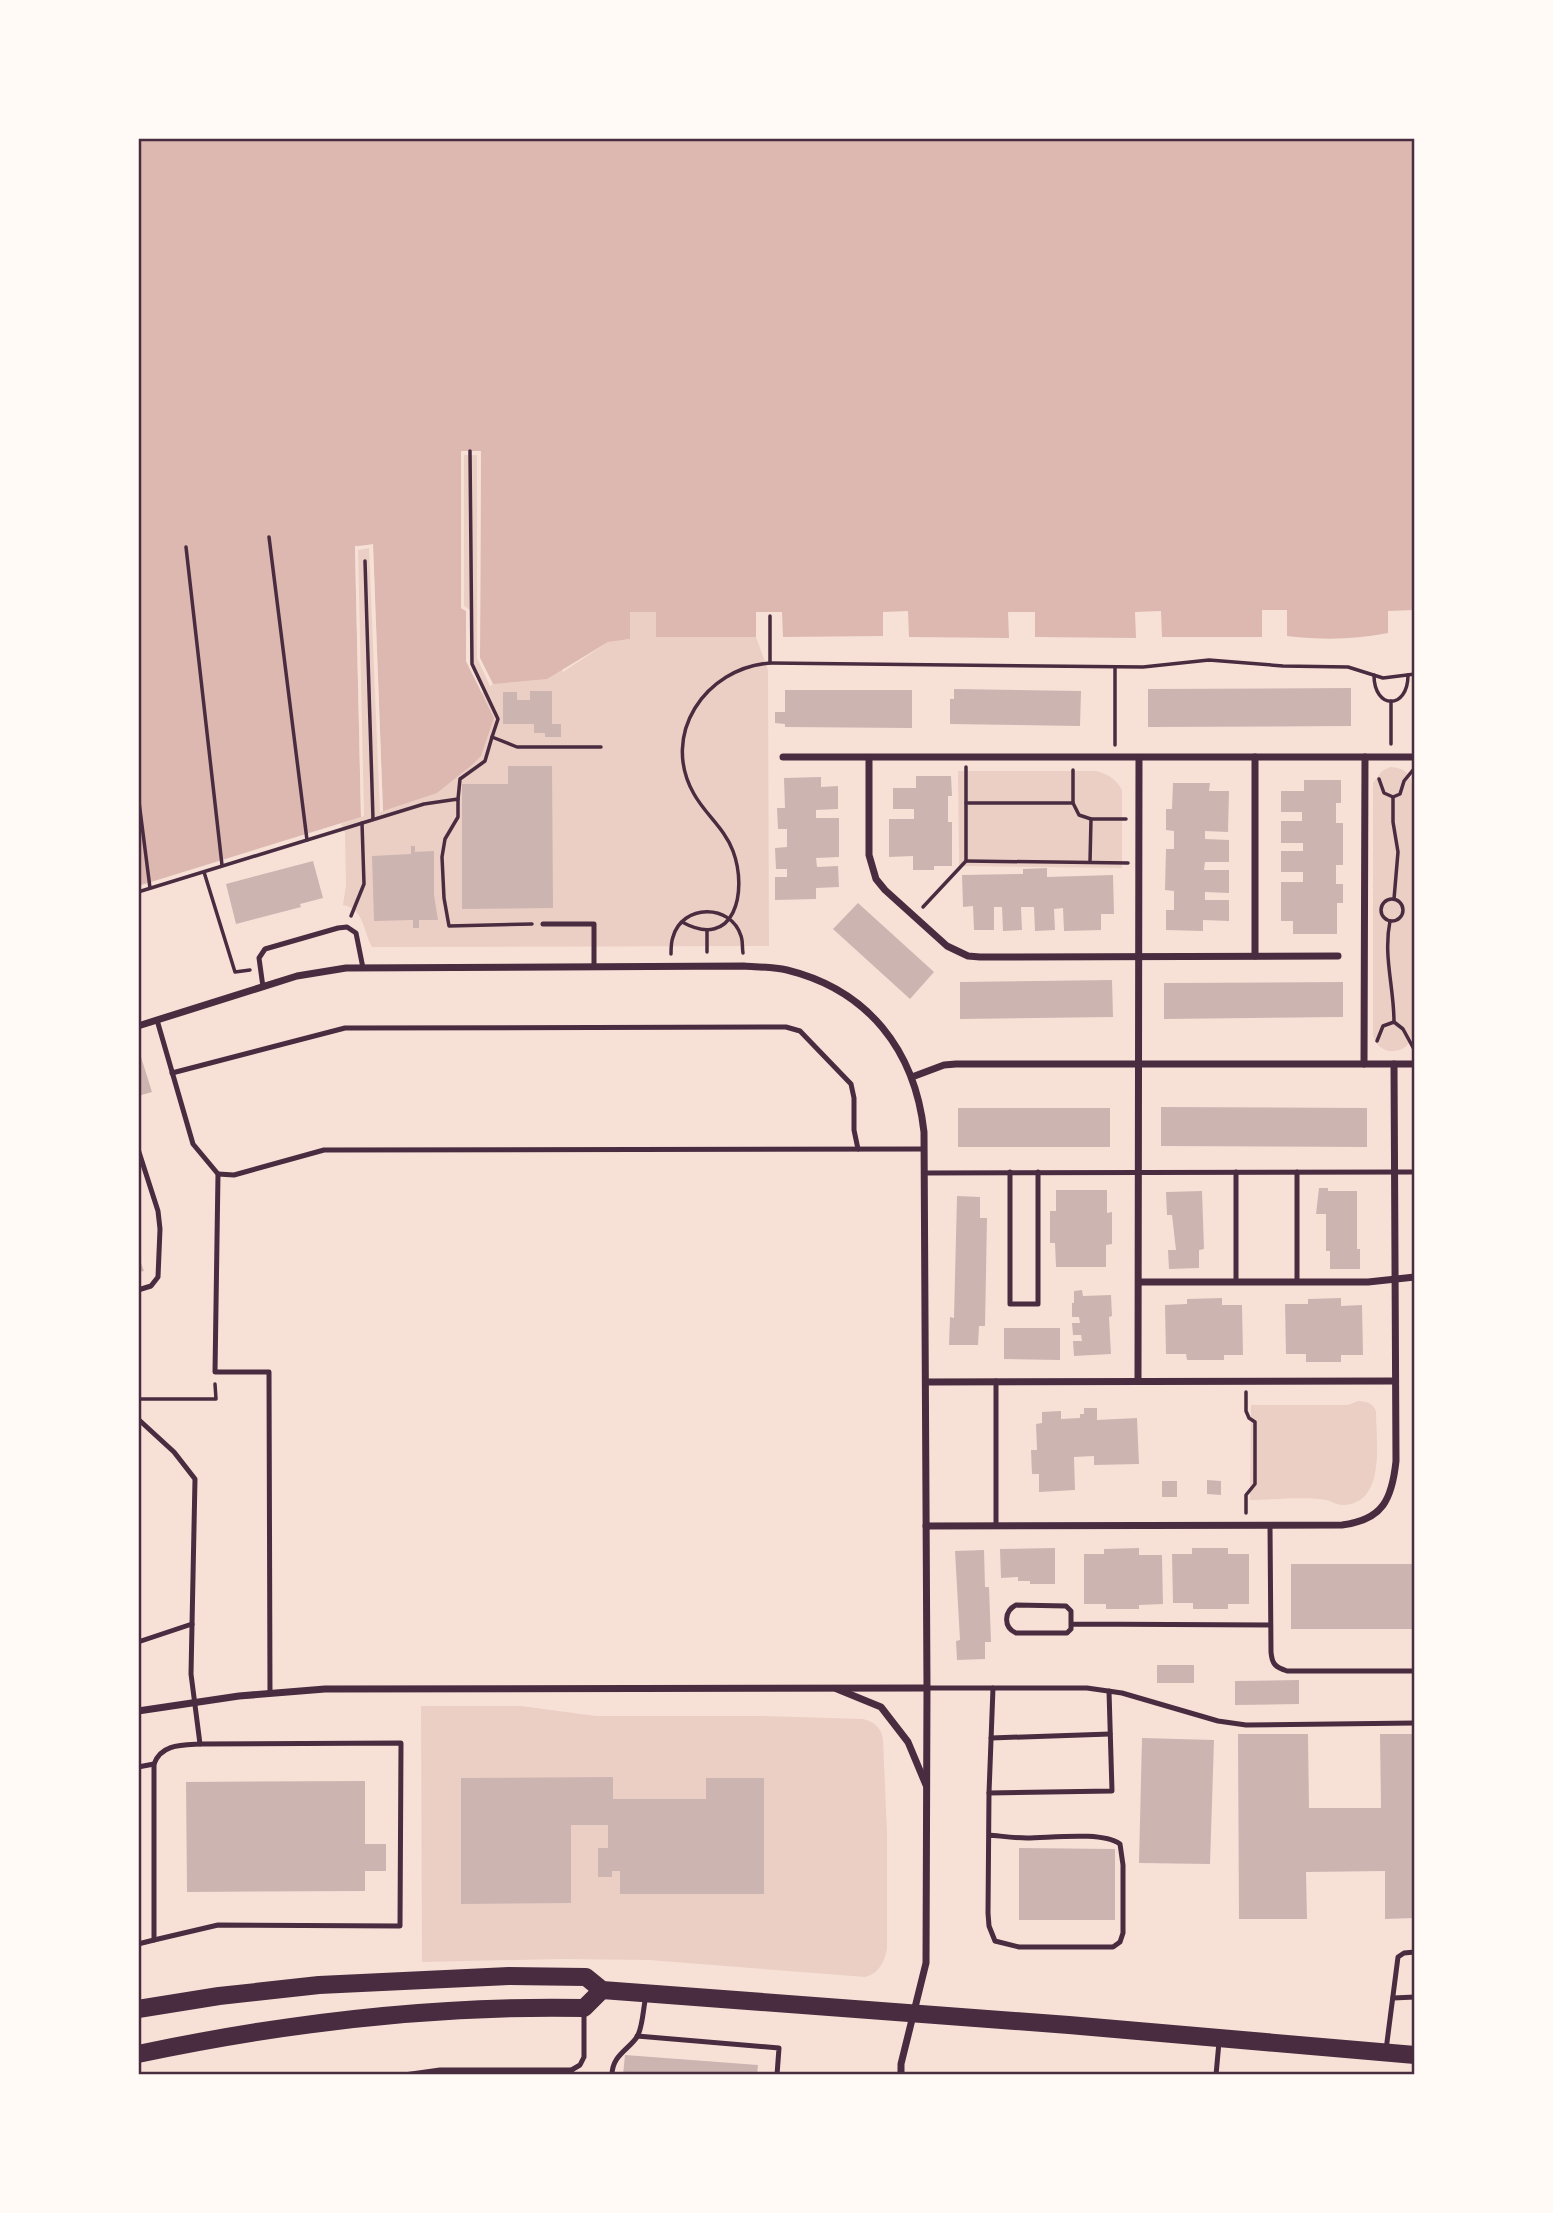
<svg xmlns="http://www.w3.org/2000/svg" width="1553" height="2213" font-family="'Sofia Sans Condensed',sans-serif">
	<style>
		.green { fill: #ebcfc5 }
		.water { fill: #dcb8b0 }
		.pier { fill: #f7e1d7 }
		.building { fill: #ccb4b1 }
		.lines { fill: none; stroke-linecap: round; stroke-linejoin: round }
		.path { stroke: #4a2c40; stroke-width: 3.5 }
		.service { stroke: #4a2c40; stroke-width: 5 }
		.minor { stroke: #4a2c40; stroke-width: 7 }
		.primary { stroke: #4a2c40; stroke-width: 18 }
		.neatline { fill: none; stroke: #4a2c40; stroke-width: 2.5 }
	</style>
	<rect width="100%" height="100%" fill="#f7e1d7"/>
	<g class="green">
		<path d="M 461,451 L 481,451 L 563,672 L 608,642 L 630,639 L 630,612 L 657,611 L 657,637 L 756,637 L 768,670 L 769,946 L 372,947 C 363,931 365,910 343,905 L 346,885 L 345,833 L 341,824 L 361,816 L 355,547 L 373,544 L 437,793 L 451,781 L 494,718 L 466,661 L 461,608 Z"/>
		<path d="M 1390,767 C 1404,768 1410,772 1412,786 L 1413,1032 C 1411,1056 1378,1058 1373,1035 L 1373,783 L 1382,771 Z"/>
		<path d="M 958,771 L 1096,771 C 1109,775 1116,779 1122,790 L 1122,868 L 959,866 Z"/>
		<path d="M 1358,1401 C 1367,1402 1372,1402 1376,1411 C 1376,1440 1387,1506 1341,1505 C 1335,1504 1331,1501 1326,1500 C 1309,1496 1269,1500 1250,1500 L 1251,1405 L 1348,1405 Z"/>
		<path d="M 421,1706 L 521,1706 L 596,1716 L 763,1716 L 863,1719 C 874,1722 881,1727 883,1739 L 887,1832 L 887,1948 C 885,1962 878,1974 865,1977 L 649,1960 L 562,1959 L 422,1962 Z"/>
	</g>
	<path class="water" d="M 138,138 L 1415,138 L 1415,633 L 1414,610 L 1388,611 L 1388,633 C 1353,640 1322,640 1287,636 L 1287,610 L 1262,610 L 1262,637 L 1162,637 L 1161,611 L 1135,612 L 1136,638 L 1035,637 L 1035,612 L 1008,612 L 1009,638 L 909,637 L 908,611 L 883,612 L 883,636 L 783,637 L 782,612 L 756,612 L 756,637 L 656,637 L 656,612 L 630,612 L 630,639 L 608,642 L 547,679 L 493,684 L 480,658 L 481,452 L 461,452 L 461,608 L 466,611 L 466,661 L 494,718 L 481,756 L 472,765 L 437,793 L 383,811 L 373,545 L 355,546 L 361,817 L 138,886 Z"/>
	<g class="pier">
		<polygon points="461,451 481,451 480,658 493,684 490,686 477,658 477,455 464,455 464,606 470,610 470,661 484,691 482,693 466,661 466,611 461,608"/>
		<polygon points="373,544 383,811 380,812 369,548 358,550 364,816 361,817 355,547"/>
	</g>
	<g class="building">
		<polygon points="1351,688 1351,726 1148,727 1148,689"/>
		<polygon points="954,689 1081,691 1080,726 950,724 950,699 954,699"/>
		<polygon points="785,690 912,690 912,728 785,727 785,724 775,723 775,712 785,712"/>
		<polygon points="530,691 552,691 552,724 561,724 561,737 545,737 545,733 534,733 534,724 503,724 503,692 517,692 517,700 530,700"/>
		<polygon points="508,766 552,766 553,908 462,909 462,784 508,784"/>
		<polygon points="916,776 951,776 952,796 948,796 948,822 952,822 952,866 934,866 934,870 913,870 913,856 889,857 889,819 914,819 914,809 893,809 893,788 916,788"/>
		<polygon points="821,777 821,787 838,786 838,809 816,810 816,818 839,818 839,857 816,858 817,867 838,866 839,887 816,888 816,899 775,900 775,877 787,877 787,869 776,869 775,848 787,847 787,829 778,829 777,808 785,808 784,778"/>
		<polygon points="1304,780 1341,780 1341,803 1336,803 1336,823 1343,823 1343,865 1336,865 1336,884 1343,884 1343,903 1337,903 1337,934 1293,934 1293,921 1281,921 1281,882 1303,882 1303,872 1281,872 1281,851 1303,851 1303,843 1281,843 1281,821 1302,821 1302,812 1281,812 1281,791 1304,791"/>
		<polygon points="1173,783 1210,783 1209,791 1229,791 1228,832 1205,831 1205,839 1229,840 1229,862 1205,862 1204,870 1229,870 1229,893 1205,892 1205,900 1229,900 1229,921 1203,920 1203,931 1166,930 1166,910 1174,910 1174,891 1165,890 1166,849 1174,849 1174,831 1166,830 1166,809 1172,809"/>
		<polygon points="411,846 415,846 415,852 434,851 434,895 438,920 419,920 419,928 413,928 413,920 374,921 372,856 411,854"/>
		<polygon points="313,861 323,898 300,904 301,907 236,924 226,884"/>
		<polygon points="1047,868 1047,877 1113,875 1114,914 1101,914 1101,930 1064,931 1063,908 1054,909 1055,930 1035,931 1034,907 1021,907 1022,930 1003,931 1002,907 994,907 994,930 974,930 973,906 963,907 962,875 1023,874 1023,869"/>
		<polygon points="858,903 934,972 910,999 833,929"/>
		<polygon points="1112,980 1113,1017 960,1019 960,982"/>
		<polygon points="1343,982 1343,1017 1164,1019 1164,983"/>
		<polygon points="141,1057 152,1092 138,1096 138,1058"/>
		<polygon points="1161,1107 1367,1108 1367,1147 1161,1146"/>
		<rect x="958" y="1108" width="152" height="39"/>
		<polygon points="1319,1188 1328,1188 1328,1191 1357,1191 1357,1249 1360,1249 1360,1269 1330,1269 1330,1251 1326,1251 1326,1214 1316,1214"/>
		<polygon points="1056,1190 1107,1190 1107,1213 1112,1212 1112,1244 1106,1245 1106,1267 1056,1267 1055,1243 1050,1243 1050,1211 1056,1211"/>
		<polygon points="1202,1191 1204,1249 1199,1250 1199,1268 1169,1269 1168,1250 1176,1250 1172,1215 1167,1215 1166,1192"/>
		<polygon points="957,1196 980,1197 980,1218 987,1218 985,1326 979,1326 978,1345 949,1345 950,1317 954,1318"/>
		<polygon points="138,1255 144,1271 138,1272"/>
		<polygon points="1082,1290 1083,1296 1111,1295 1112,1316 1109,1317 1111,1354 1074,1356 1073,1341 1082,1341 1081,1335 1073,1335 1072,1323 1080,1323 1079,1317 1072,1317 1072,1303 1074,1303 1074,1291"/>
		<polygon points="1222,1298 1222,1305 1242,1305 1243,1355 1224,1355 1224,1360 1187,1360 1186,1354 1166,1354 1165,1305 1187,1304 1187,1299"/>
		<polygon points="1341,1298 1341,1306 1362,1305 1363,1355 1341,1355 1341,1362 1306,1362 1306,1354 1286,1354 1285,1304 1308,1304 1308,1299"/>
		<polygon points="1004,1328 1060,1328 1060,1360 1004,1359"/>
		<polygon points="1084,1408 1097,1408 1097,1420 1137,1418 1139,1464 1094,1465 1094,1456 1074,1457 1075,1490 1039,1492 1039,1474 1032,1474 1031,1450 1037,1450 1036,1424 1042,1423 1042,1412 1061,1411 1061,1419 1080,1418 1080,1414 1084,1414"/>
		<polygon points="1207,1480 1221,1481 1221,1495 1207,1494"/>
		<rect x="1162" y="1481" width="15" height="16"/>
		<polygon points="1055,1548 1055,1584 1030,1584 1030,1581 1018,1581 1018,1577 1001,1578 1000,1549"/>
		<polygon points="1139,1548 1139,1555 1162,1555 1163,1604 1139,1605 1139,1609 1106,1609 1106,1604 1084,1604 1084,1554 1104,1554 1104,1549"/>
		<polygon points="1192,1548 1228,1548 1228,1554 1249,1554 1249,1604 1228,1604 1228,1609 1193,1609 1193,1603 1173,1603 1172,1554 1192,1554"/>
		<polygon points="984,1550 985,1587 989,1587 991,1642 985,1642 985,1659 957,1660 956,1641 960,1640 955,1551"/>
		<rect x="1291" y="1564" width="124" height="65"/>
		<rect x="1157" y="1665" width="37" height="18"/>
		<polygon points="1299,1680 1299,1704 1235,1705 1235,1681"/>
		<polygon points="1238,1734 1308,1734 1309,1808 1381,1808 1380,1734 1415,1734 1415,1918 1385,1919 1385,1871 1306,1872 1307,1919 1239,1919"/>
		<polygon points="1142,1738 1214,1740 1210,1864 1139,1863"/>
		<polygon points="613,1777 613,1799 706,1799 706,1778 764,1778 764,1894 620,1894 620,1871 612,1871 612,1877 598,1877 598,1848 608,1848 608,1825 571,1825 571,1903 461,1904 461,1778"/>
		<polygon points="365,1781 365,1844 386,1844 386,1871 365,1871 365,1891 187,1892 186,1782"/>
		<polygon points="1019,1848 1115,1849 1115,1920 1019,1920"/>
		<polygon points="625,2055 758,2065 757,2075 623,2075"/>
	</g>
	<g class="lines">
		<g class="path">
			<polyline points="470,451 472,664 498,719 492,737"/>
			<polyline points="269,537 307,840"/>
			<polyline points="186,547 222,865"/>
			<polyline points="365,561 373,819"/>
			<polyline points="770,663 1143,667 1209,660 1283,666 1348,667 1383,678 1415,674"/>
			<polyline points="1115,667 1115,745"/>
			<path d="M 1374,675 C 1374,710 1408,710 1408,675"/>
			<polyline points="1391,701 1391,744"/>
			<polyline points="1073,770 1073,803 1079,815 1091,819 1126,819"/>
			<polyline points="1379,779 1384,793 1393,797 1400,794 1404,781 1413,770"/>
			<polyline points="138,794 150,888"/>
			<polyline points="1393,797 1393,822 1398,852 1394,899"/>
			<polyline points="458,799 460,779 485,761 492,737 517,747 601,747"/>
			<polyline points="966,803 1073,803"/>
			<polyline points="966,861 1128,863"/>
			<polyline points="1090,862 1091,819"/>
			<polyline points="204,872 235,972 250,970"/>
			<polyline points="138,892 424,804 458,799 458,817 445,839 442,857 444,898 449,926 532,924"/>
			<circle cx="1392" cy="910" r="11"/>
			<polyline points="923,907 966,861 966,767"/>
			<polyline points="351,916 364,884 362,823"/>
			<path d="M 1390,921 C 1383,956 1394,987 1394,1022"/>
			<path d="M 682,922 C 735,951 748,891 733,851 C 725,829 705,814 694,794 C 660,735 705,668 770,663 L 770,616"/>
			<polyline points="707,952 707,930"/>
			<path d="M 671,954 C 671,949 671,942 673,937 C 682,904 731,903 741,936 C 743,941 742,948 743,953"/>
			<polyline points="1377,1041 1383,1026 1394,1022 1403,1029 1415,1051"/>
			<polyline points="138,1399 216,1399 215,1384"/>
			<polyline points="1246,1513 1246,1495 1255,1484 1255,1422 1249,1418 1246,1411 1246,1392"/>
		</g>
		<g class="service">
			<polyline points="543,924 594,924 594,967"/>
			<polyline points="263,987 259,958 265,949 338,928 347,927 356,933 363,968"/>
			<polyline points="157,1020 193,1144 218,1174 215,1372 269,1372 270,1693"/>
			<polyline points="172,1073 345,1028 786,1027 800,1031 851,1084 854,1098 854,1130 858,1149"/>
			<polyline points="138,1149 158,1211 160,1229 158,1277 151,1286 138,1290"/>
			<polyline points="1010,1172 1010,1304 1038,1304 1038,1172"/>
			<polyline points="1236,1172 1236,1282"/>
			<polyline points="1297,1172 1297,1282"/>
			<polyline points="924,1173 1415,1172"/>
			<polyline points="218,1174 234,1175 324,1150 924,1149"/>
			<polyline points="996,1381 996,1525"/>
			<path d="M 138,1419 L 174,1452 L 195,1479 L 191,1674 L 200,1744 C 182,1745 161,1744 154,1764 L 138,1767"/>
			<path d="M 1270,1526 L 1271,1652 C 1272,1664 1275,1667 1287,1671 L 1415,1671"/>
			<path d="M 1071,1624 L 1071,1629 L 1067,1633 L 1016,1633 C 1003,1627 1004,1611 1016,1605 L 1066,1606 L 1071,1611 L 1071,1624 L 1270,1625"/>
			<polyline points="138,1642 192,1624"/>
			<polyline points="927,1688 1087,1688 1122,1693 1218,1721 1246,1725 1415,1723"/>
			<polyline points="993,1688 989,1793 1112,1791 1109,1691"/>
			<polyline points="991,1738 1110,1734"/>
			<path d="M 989,1835 C 1001,1836 1014,1838 1027,1838 C 1050,1838 1102,1831 1120,1844 L 1123,1865 L 1123,1933 L 1120,1942 L 1113,1947 L 1019,1947 L 995,1941 L 989,1926 L 988,1913 L 989,1793"/>
			<polyline points="154,1940 218,1925 400,1926 401,1743 200,1744"/>
			<polyline points="138,1944 154,1940 154,1764"/>
			<polyline points="1393,1998 1415,1997"/>
			<polyline points="637,2036 779,2048 777,2075"/>
			<polyline points="1386,2050 1398,1957 1404,1953 1415,1952"/>
			<polyline points="404,2075 440,2070 572,2070"/>
			<polyline points="563,2075 580,2065 584,2057 584,2011"/>
			<path d="M 612,2075 C 612,2056 628,2050 637,2037 C 643,2027 643,2008 646,1996"/>
			<polyline points="1216,2075 1219,2042"/>
		</g>
		<g class="minor">
			<polyline points="783,757 1415,757"/>
			<polyline points="1255,757 1255,956"/>
			<polyline points="869,758 869,855 876,879 885,890 947,946 968,956 980,957 1338,956"/>
			<path d="M 138,1026 L 297,976 L 346,968 L 744,966 C 758,967 773,967 787,970 C 868,990 915,1050 924,1132 L 927,1688 L 926,1963 L 901,2064 L 901,2075"/>
			<polyline points="1364,1064 1365,757"/>
			<polyline points="912,1077 944,1065 956,1064 1415,1064"/>
			<polyline points="1139,1282 1368,1282 1415,1277"/>
			<polyline points="1138,1380 1139,758"/>
			<polyline points="926,1382 1395,1381"/>
			<path d="M 926,1526 L 1342,1525 C 1383,1520 1392,1499 1396,1461 L 1394,1064"/>
			<polyline points="837,1689 881,1707 908,1742 926,1785"/>
			<polyline points="138,1711 239,1696 325,1689 927,1688"/>
		</g>
		<g class="primary">
			<polyline points="138,2009 219,1996 319,1985 509,1976 586,1977 602,1990 1069,2025 1415,2055"/>
			<path d="M 138,2054 C 285,2023 434,2005 584,2008 L 602,1990"/>
		</g>
	</g>
	<rect width="1553" height="2213" fill="none" stroke="#fffaf5" stroke-width="280"/>
	<rect x="140" y="140" width="1273" height="1933" class="neatline"/>
</svg>
